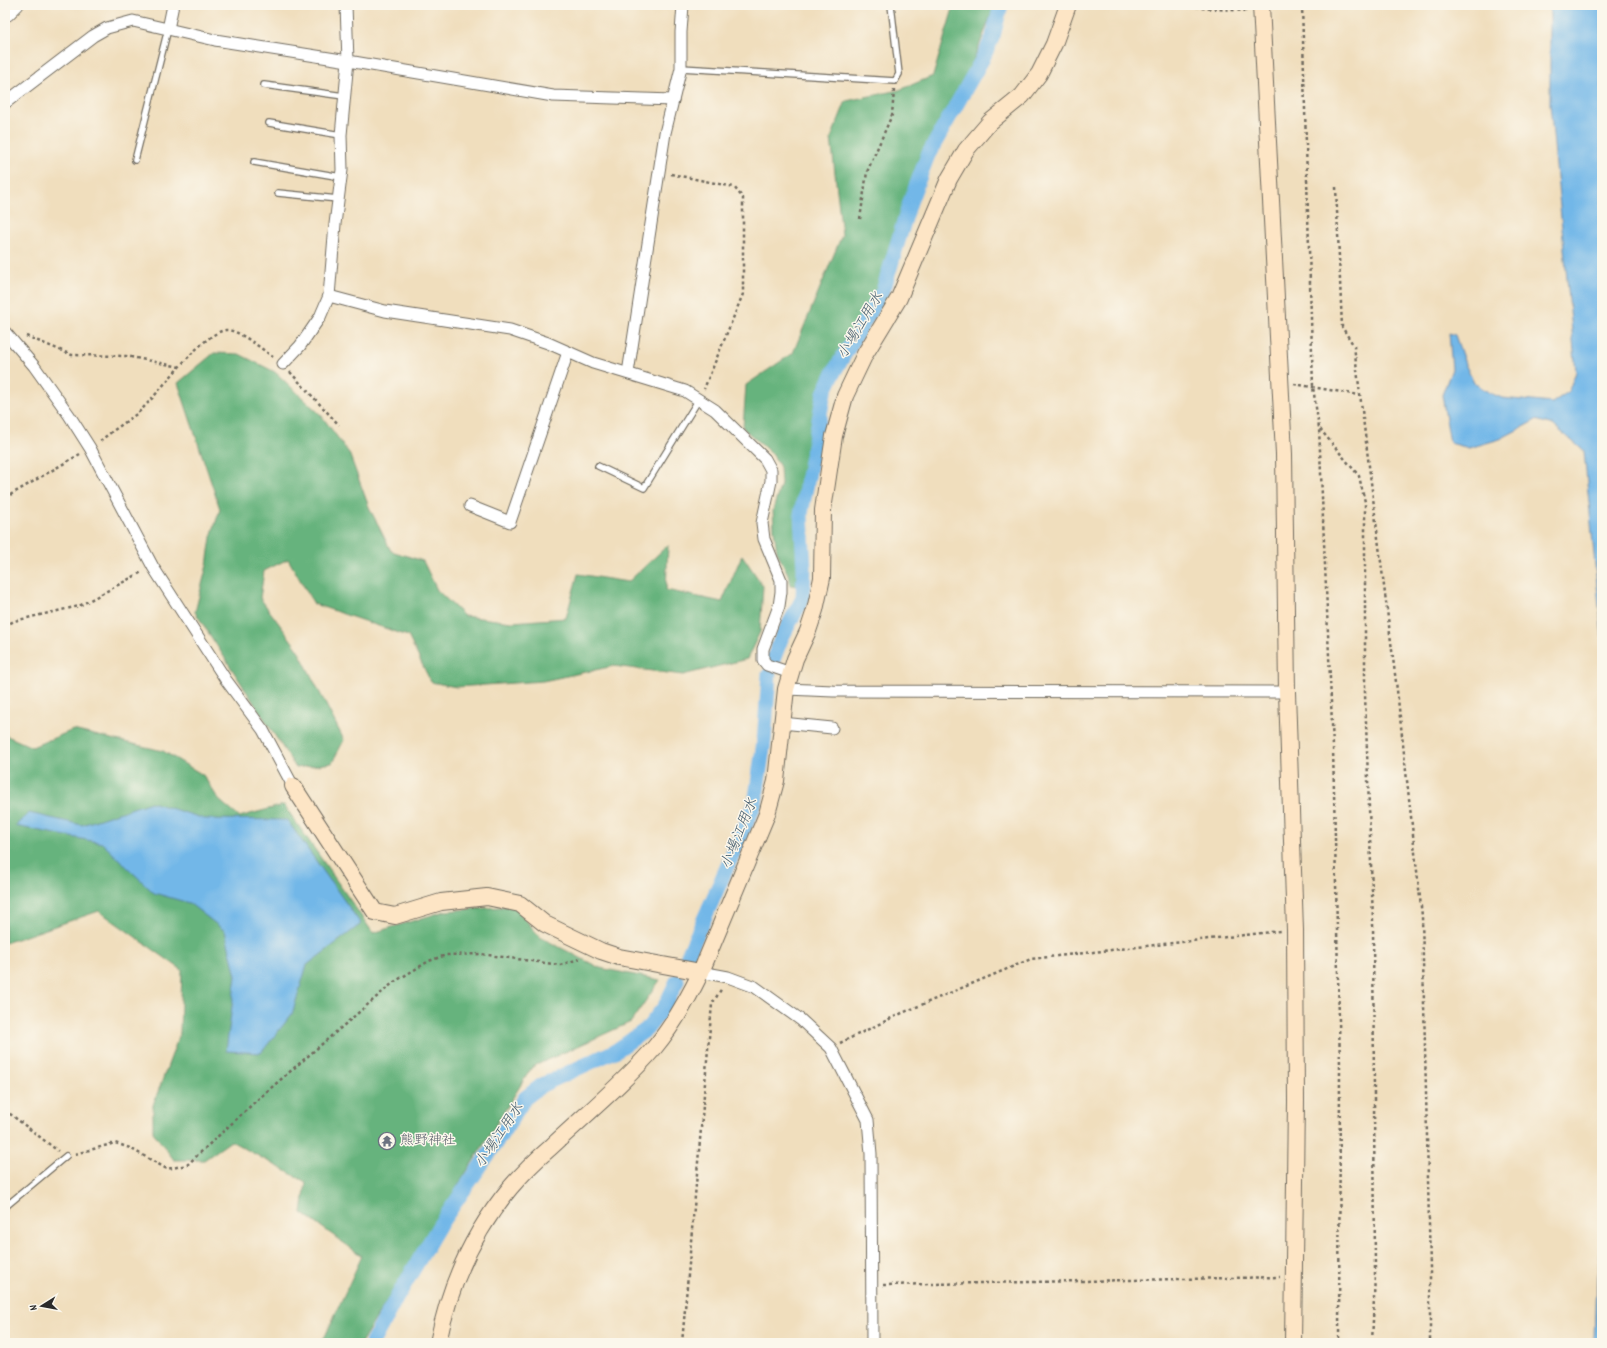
<svg xmlns="http://www.w3.org/2000/svg" width="1607" height="1348" font-family="Dekko,'Klee One',sans-serif">
	<style>
		.forest { fill: #66b37d; stroke: #486f54 }
		.water { fill: #72b7e8; stroke: #4e718a }
		.lines { fill: none; stroke-linecap: round; stroke-linejoin: round }
		.canal { stroke: #72b7e8; stroke-width: 15 }
		.lane-casing { stroke: #706a5e; stroke-width: 8 }
		.street-casing { stroke: #706a5e; stroke-width: 13 }
		.secondary-casing { stroke: #706a5e; stroke-width: 18 }
		.path { stroke: #706a5e; stroke-width: 2.5; stroke-dasharray: 3 3; stroke-linecap: butt }
		.lane { stroke: #fff; stroke-width: 5.5 }
		.street { stroke: #fff; stroke-width: 11 }
		.secondary { stroke: #fde5c5; stroke-width: 16 }
		.labels { text-anchor: middle; dominant-baseline: central; stroke-width: 3; stroke-linejoin: round; paint-order: stroke }
		.worship-label { font-size: 14px; fill: #5b616d; stroke: #fbf7ec; text-anchor: start }
		.water-label { font-size: 15px; font-style: italic; fill: #445c6d; stroke: #fbf7ec }
	</style>
	<rect width="100%" height="100%" fill="#fbf7ec"/>
	<filter id="ink" filterUnits="userSpaceOnUse"><feTurbulence type="fractalNoise" baseFrequency=".025" numOctaves="2"/><feDisplacementMap in="SourceGraphic" scale="8" xChannelSelector="R" yChannelSelector="G"/><feConvolveMatrix kernelMatrix="1 2 1 2 8 2 1 2 1" color-interpolation-filters="sRGB"/></filter>
	<filter id="wash" filterUnits="userSpaceOnUse"><feTurbulence type="fractalNoise" baseFrequency=".012" numOctaves="4" result="noise"/><feDisplacementMap in="SourceGraphic" scale="16" xChannelSelector="R" yChannelSelector="G"/><feGaussianBlur stdDeviation="0.9" result="paint"/><feColorMatrix in="noise" values="0 0 0 0 0 0 0 0 0 0 0 0 0 0 0 0 0 1.4 0 .05"/><feComposite in="paint" operator="in"/></filter>
	<g filter="url(#wash)">
		<rect width="100%" height="100%" fill="#f0debd"/>
		<g class="forest">
			<polygon points="954,5 995,5 964,85 925,156 908,201 880,289 830,367 821,393 796,522 800,559 800,586 790,585 788,574 777,552 774,530 773,510 781,484 780,467 773,455 743,428 746,385 793,353 842,235 831,138 846,101 899,90 933,76"/>
			<polygon points="214,353 239,354 275,372 321,415 349,453 369,507 391,551 423,561 437,590 464,616 512,622 566,618 578,574 628,582 668,545 666,590 722,602 742,555 763,586 760,632 747,659 683,675 614,666 543,681 456,687 431,682 408,636 314,604 288,559 264,571 260,598 297,648 344,740 332,763 296,768 195,612 207,565 211,537 220,509 178,383"/>
			<polygon points="73,730 163,751 203,775 219,800 239,817 284,805 373,933 445,911 514,906 540,937 600,968 660,980 631,1022 532,1067 411,1261 361,1343 322,1343 362,1256 302,1213 306,1182 231,1141 204,1160 174,1160 153,1132 153,1105 180,1033 182,970 99,911 5,943 5,735 32,747"/>
		</g>
		<g class="water">
			<polygon points="1550,5 1602,5 1602,637 1584,451 1553,425 1536,420 1500,439 1469,448 1450,443 1442,395 1452,369 1449,333 1455,335 1465,364 1474,383 1490,393 1502,398 1552,403 1568,392 1576,372 1550,104"/>
			<polygon points="151,802 205,819 287,820 361,924 307,965 292,1014 261,1053 226,1051 236,976 225,931 189,903 154,893 102,843 15,826 29,813 82,825"/>
			<polygon points="1602,1239 1602,1343 1595,1343 1597,1277"/>
		</g>
		<g class="lines">
			<g class="canal">
				<polyline points="773,660 781,639 803,598 804,569 801,514 824,393 835,370 883,291 910,202 928,155 983,58 993,36 1001,5"/>
				<polyline points="685,962 755,804 764,741 769,675"/>
				<polyline points="372,1343 393,1304 439,1226 488,1155 525,1098 542,1085 617,1050 647,1029 665,1006 677,981"/>
			</g>
		</g>
	</g>
	<g filter="url(#ink)">
		<g class="lines">
			<defs>
				<g id="lane">
					<polyline points="681,68 895,81 899,74 891,5"/>
					<polyline points="264,85 344,96"/>
					<polyline points="269,123 341,135"/>
					<polyline points="135,160 168,29"/>
					<polyline points="254,162 341,177"/>
					<polyline points="278,193 338,199"/>
					<polyline points="598,466 644,488 699,399"/>
					<polyline points="5,1207 66,1156"/>
				</g>
				<g id="street">
					<polyline points="8,15 18,5"/>
					<polyline points="168,29 173,5"/>
					<polyline points="5,103 93,36 107,28 133,21 215,40 348,61 553,96 673,100"/>
					<polyline points="329,296 385,311 510,330 548,343 593,363 685,391 715,410 765,459 771,470 771,481 762,523 764,539 781,580 781,592 779,606 763,649 763,660 767,665 791,673"/>
					<polyline points="5,332 34,366 69,415 90,448 153,567 226,680 263,730 293,786"/>
					<polyline points="283,364 300,346 320,317 329,296 335,224 342,170 341,135 348,61 346,5"/>
					<polyline points="628,373 665,133 681,68 681,32 683,5"/>
					<polyline points="470,506 510,522 568,352"/>
					<polyline points="786,689 833,691 1287,692"/>
					<polyline points="782,723 832,728"/>
					<polyline points="701,972 728,977 755,987 801,1020 831,1048 868,1120 871,1154 872,1343"/>
				</g>
				<g id="secondary">
					<polyline points="1261,5 1284,454 1287,692 1295,930 1296,1101 1293,1343"/>
					<polyline points="293,786 375,912 395,916 441,902 487,897 520,904 545,924 601,951 619,957 701,972"/>
					<path d="M 438,1343 C 449,1286 473,1233 510,1188 C 522,1174 536,1160 550,1148 C 585,1115 624,1083 655,1047 C 674,1024 688,999 701,972 L 767,814 L 776,781 L 786,689 L 795,659 L 808,631 L 815,610 L 822,578 L 823,510 L 834,436 L 845,396 L 865,354 L 899,298 L 949,179 L 966,150 L 990,122 L 1022,96 L 1039,74 L 1054,44 L 1068,5"/>
				</g>
			</defs>
			<use href="#lane" class="lane-casing"/>
			<use href="#street" class="street-casing"/>
			<use href="#secondary" class="secondary-casing"/>
			<g class="path">
				<polyline points="1190,5 1201,8 1247,11"/>
				<polyline points="1302,5 1313,387 1319,428 1333,747 1340,1066 1339,1343"/>
				<polyline points="671,174 734,187 743,198 743,294 704,389"/>
				<polyline points="1336,187 1342,327 1354,346 1397,690 1422,916 1430,1268 1430,1343"/>
				<polyline points="860,219 867,172 892,115 894,90"/>
				<polyline points="26,336 72,355 126,356 180,367"/>
				<polyline points="290,372 339,425"/>
				<polyline points="1294,384 1359,395"/>
				<polyline points="1320,429 1359,476 1365,502 1365,694 1373,921 1375,1275 1372,1343"/>
				<path d="M 100,441 C 112,431 126,422 139,412 C 159,394 201,333 226,330 C 238,329 263,350 273,357"/>
				<polyline points="5,498 80,454"/>
				<polyline points="5,626 14,621 79,606 142,572"/>
				<polyline points="840,1043 902,1013 1031,959 1280,931"/>
				<polyline points="5,1110 58,1151"/>
				<polyline points="75,1154 115,1143 130,1148 167,1169 187,1165 257,1100 394,982 429,961 446,955 481,954 560,965 582,958"/>
				<polyline points="883,1285 1280,1277"/>
				<polyline points="682,1343 712,1004 722,988"/>
			</g>
			<use href="#lane" class="lane"/>
			<use href="#street" class="street"/>
			<use href="#secondary" class="secondary"/>
		</g>
	</g>
	<defs>
		<symbol id="temple-ring" viewBox="-11 -11 22 22"><circle r="9.5" fill="#fbf7ec" stroke="#6b7280" stroke-width="1.5"/><path d="M0-6L5-2H3V0L6.5 2.5H4V6H1.5V3h-3V6H-4V2.5H-6.5L-3 0V-2H-5Z" fill="#6b7280"/></symbol>
	</defs>
	<g fill-rule="evenodd">
		<use href="#temple-ring" x="377" y="1131" width="20" height="20"/>
	</g>
	<g class="labels">
		<g class="worship-label">
			<text x="400" y="1141">熊野神社</text>
		</g>
		<g class="water-label">
			<text transform="translate(861 326) rotate(-59)">小場江用水</text>
			<text transform="translate(740 834) rotate(-68)">小場江用水</text>
			<text transform="translate(500 1136) rotate(-56)">小場江用水</text>
		</g>
	</g>
	<rect width="1607" height="1348" fill="none" stroke="#fbf7ec" stroke-width="20"/>
	<g transform="translate(42 1306) rotate(259)" stroke="#fbf7ec" stroke-width="3" paint-order="stroke">
	<path d="M0-3L7 15L0 10L-7 15Z" fill="#2b2b2b"/>
	<text y="-6" font-size="11" font-weight="bold" text-anchor="middle" fill="#2b2b2b">N</text>
	</g>
</svg>
